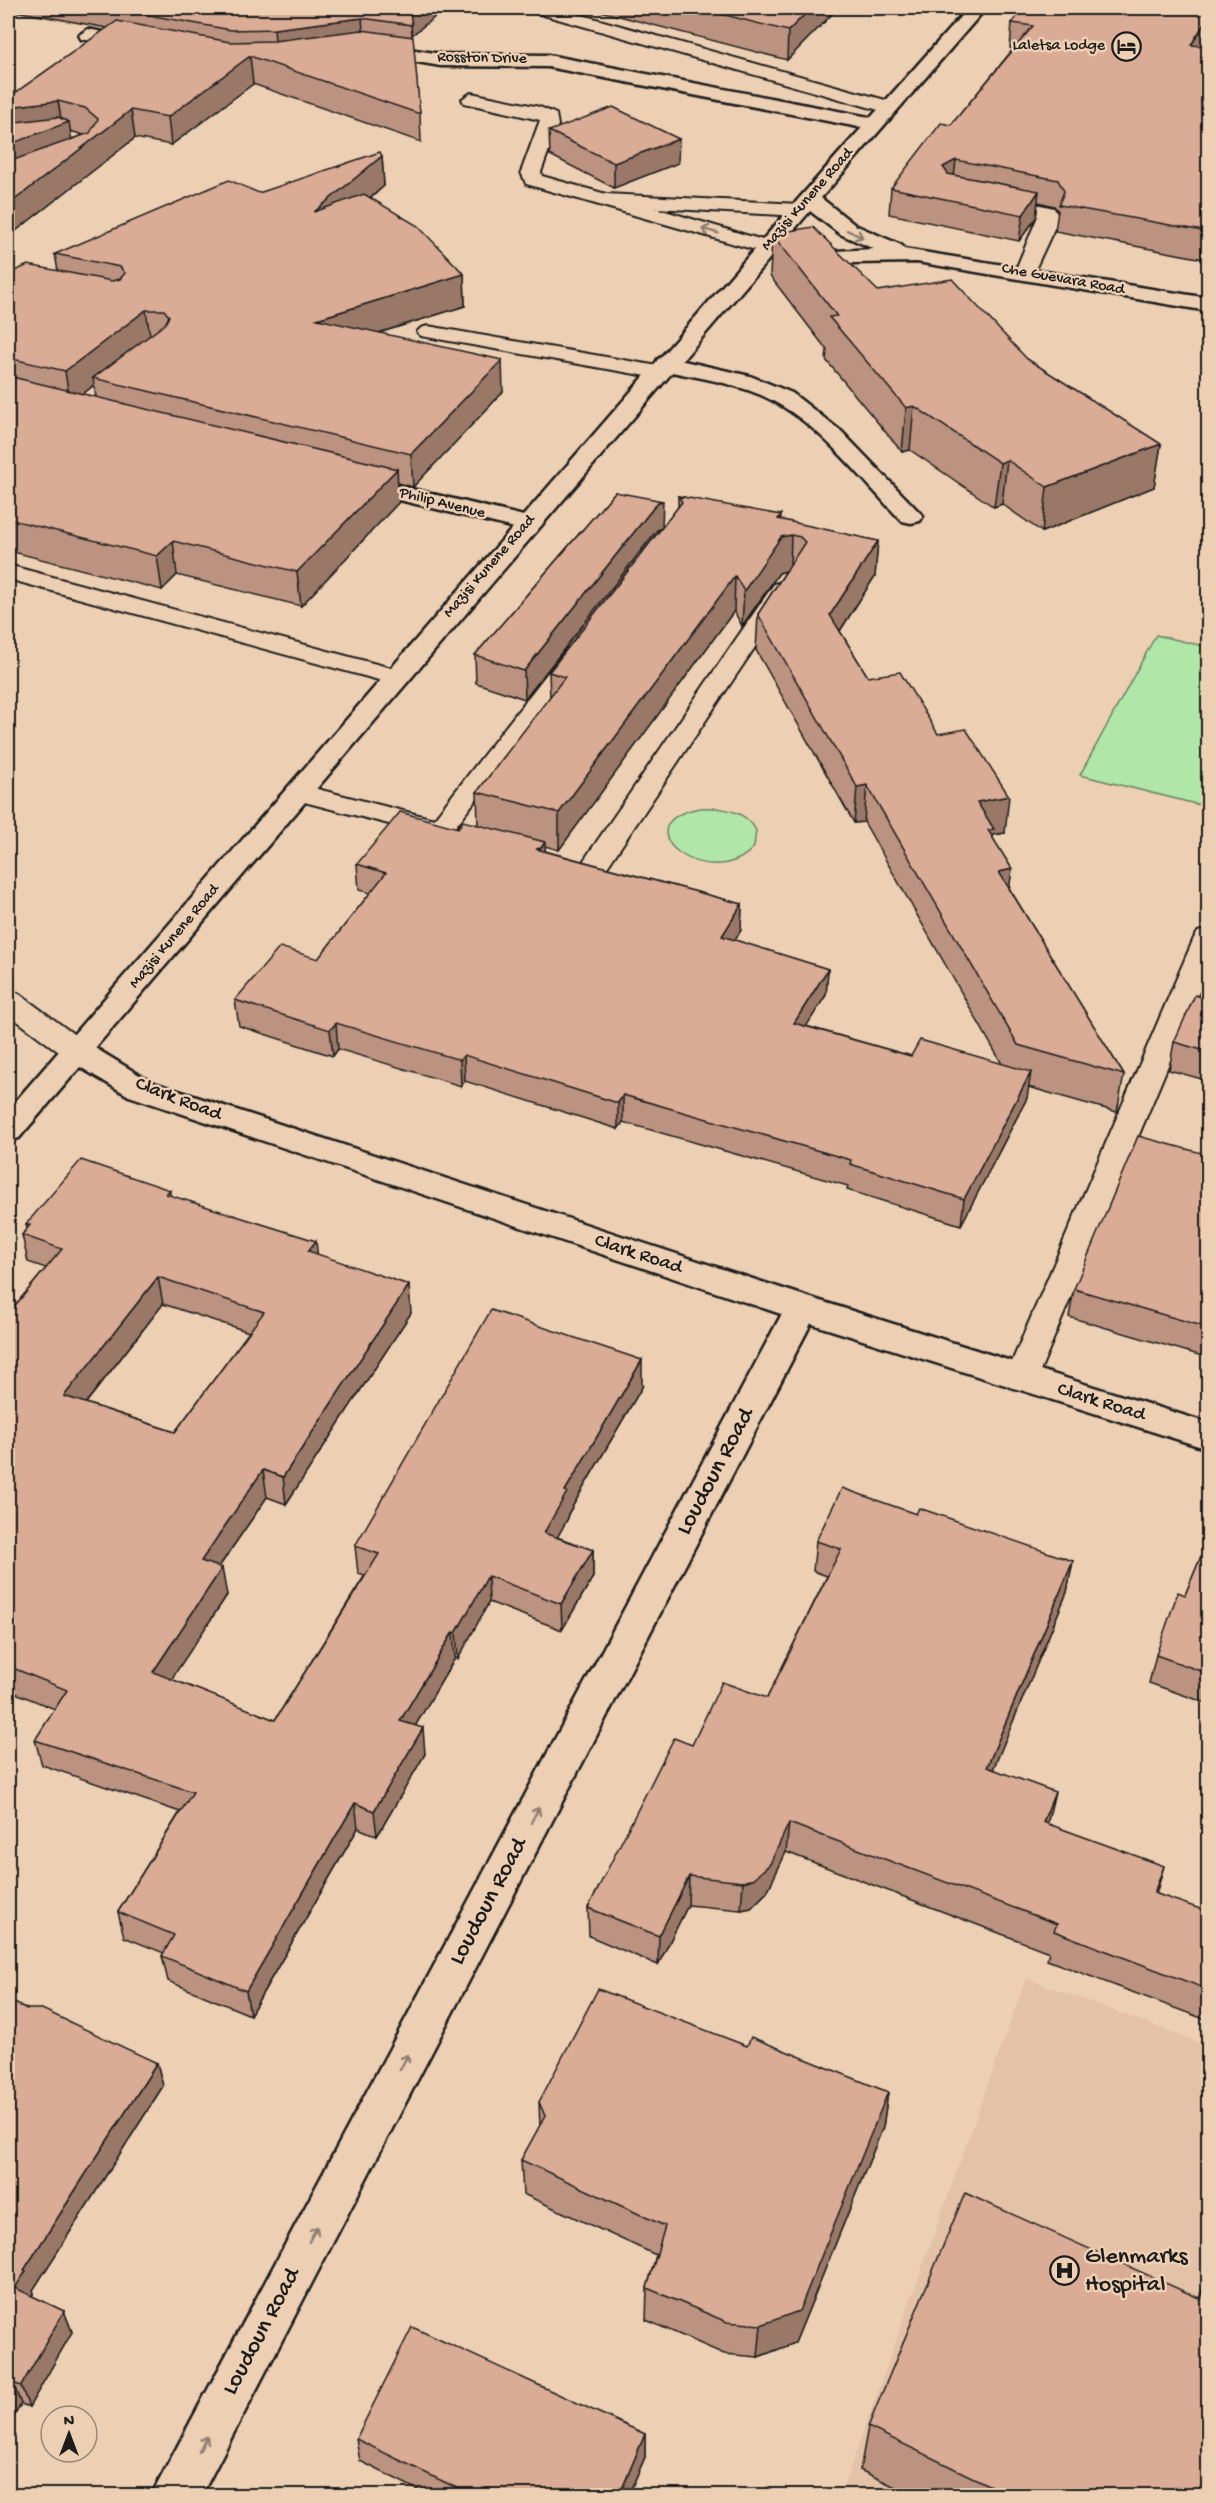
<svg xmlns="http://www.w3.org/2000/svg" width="1216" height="2503" font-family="'Gochi Hand',sans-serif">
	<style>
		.built { fill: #e3c2a7 }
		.green { fill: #b0e6a8; stroke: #668162; stroke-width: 1.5 }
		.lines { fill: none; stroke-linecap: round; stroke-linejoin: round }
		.service-casing { stroke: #1c1c1c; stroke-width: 4 }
		.minor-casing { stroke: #1c1c1c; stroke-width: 5 }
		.tertiary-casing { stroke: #1c1c1c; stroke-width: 5 }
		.service { fill: #edd0b3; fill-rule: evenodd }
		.minor { fill: #edd0b3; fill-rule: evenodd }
		.tertiary { fill: #edd0b3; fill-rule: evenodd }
		.wall { fill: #bb9380; stroke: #1c1c1c; stroke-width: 1.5; fill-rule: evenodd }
		.shaded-wall { fill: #997868; stroke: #1c1c1c; stroke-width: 1.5 }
		.building { fill: #daab95; stroke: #1c1c1c; stroke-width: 1.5; fill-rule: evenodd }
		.oneway { stroke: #8f7f6f }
		.labels { text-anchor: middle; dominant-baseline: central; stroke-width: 5; stroke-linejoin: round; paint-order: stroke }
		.far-poi-label { font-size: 16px; fill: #1c1c1c; stroke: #edd0b3; text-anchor: end }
		.far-street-label { font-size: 16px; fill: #1c1c1c; stroke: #edd0b3 }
		.street-label { font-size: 20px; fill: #1c1c1c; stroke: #edd0b3 }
		.near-street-label { font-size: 24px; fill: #1c1c1c; stroke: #edd0b3 }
		.near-poi-label { font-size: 24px; fill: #1c1c1c; stroke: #edd0b3; text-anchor: start }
	</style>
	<rect width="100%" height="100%" fill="#edd0b3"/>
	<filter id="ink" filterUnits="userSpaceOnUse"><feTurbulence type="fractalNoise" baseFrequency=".0167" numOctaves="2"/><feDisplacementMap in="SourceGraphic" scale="12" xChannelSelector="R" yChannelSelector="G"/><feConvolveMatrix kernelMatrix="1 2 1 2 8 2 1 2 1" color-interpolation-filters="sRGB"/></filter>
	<g filter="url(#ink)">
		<polygon class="built" points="1026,1978 1208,2046 1208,2495 840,2496"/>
		<g class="green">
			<polygon points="1156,635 1208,647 1208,807 1080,775"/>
			<path d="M 700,808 C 720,807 745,810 756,830 L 754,847 C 709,897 616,824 700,808 Z"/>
		</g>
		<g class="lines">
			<defs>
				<g id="service">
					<polygon points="530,8 557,8 896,103 898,107 896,111 882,111 533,12"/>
					<polygon points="471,93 540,107 556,114 558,125 541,172 542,176 606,194 799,204 806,206 809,210 806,214 799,216 655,208 773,243 776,247 773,251 766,253 526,184 521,172 540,120 464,103 462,99"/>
					<polygon points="995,195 1054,208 1059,218 1031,278 1017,278 1014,274 1038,216 988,205 985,201 988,197"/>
					<polygon points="428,326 658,366 666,367 669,372 666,377 658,378 421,336 417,332 421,328"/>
					<polygon points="8,565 406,672 410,677 406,682 397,685 8,579"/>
					<polygon points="782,582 790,584 794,589 602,875 592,877 582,875 578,869 582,863 774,584"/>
					<polygon points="575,647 584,649 587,654 449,835 440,837 427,834 289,798 285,792 289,786 298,784 434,819 566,649"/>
					<polygon points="1208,929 1208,970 1037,1378 1033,1387 1021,1390 1009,1387 1005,1378 1194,938 1198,932"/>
					<polygon points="8,991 18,993 87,1044 92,1051 87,1058 77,1061 67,1058 8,1014"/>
				</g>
				<g id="minor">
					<polygon points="88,29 148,41 150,45 141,51 81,39 79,35"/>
					<polygon points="370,43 441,54 548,55 874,118 884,124 874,130 548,67 441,66 363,53 361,49 363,45"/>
					<path d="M 666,357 L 750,376 L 792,393 L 842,432 L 923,516 L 920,521 L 911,523 L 902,521 C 860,478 818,420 761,395 C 728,381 692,377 658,369 L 655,364 L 658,359 Z"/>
					<polygon points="354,475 536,519 539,524 536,529 527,531 346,487 342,482 346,477"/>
					<polygon points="802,1296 814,1299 819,1308 201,2496 151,2496 785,1308 790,1299"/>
				</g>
				<polygon id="tertiary" points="968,8 986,8 821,198 855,225 901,245 904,249 1208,298 1208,311 917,262 789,264 786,259 789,254 797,253 874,249 840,234 810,211 95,1048 151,1082 814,1299 1208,1423 1208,1449 790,1317 129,1096 80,1067 19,1138 8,1141 8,1110 772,229"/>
			</defs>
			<use href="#service" class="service-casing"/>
			<use href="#minor" class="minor-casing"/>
			<use href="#tertiary" class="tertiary-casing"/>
			<use href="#service" class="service"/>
			<use href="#minor" class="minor"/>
			<use href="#tertiary" class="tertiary"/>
		</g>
		<g class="wall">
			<path d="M 14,8 L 446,8 L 412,35 L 420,114 L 421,142 L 253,84 L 171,145 L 135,138 L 8,237 L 8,98 L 107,28 L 15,11 ZM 70,131 L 84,135 L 71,139 Z"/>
			<polygon points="592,8 838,8 787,60 592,9"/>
			<polygon points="1209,8 1209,35 1201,46 1209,47 1209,260 1055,231 1058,211 1054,206 1038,202 1036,218 1019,241 889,214 891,188 951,125 1014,48 1010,48 1012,23"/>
			<polygon points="549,131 678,163 614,188 550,155"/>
			<path d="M 382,156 L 384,186 L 371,198 L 464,274 L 465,306 L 379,333 L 503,392 L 413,487 L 398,483 L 399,502 L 301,606 L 177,575 L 162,590 L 13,552 L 12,547 L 8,546 L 8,274 L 58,271 L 55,254 ZM 94,385 L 96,397 L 83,394 Z"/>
			<polygon points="772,234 878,291 1027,359 1161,444 1154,487 1042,532 1002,504 994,507 910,450 902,452 826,360 827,350 770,276"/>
			<path d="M 615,492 L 663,527 L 678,507 L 678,496 L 781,520 L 878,541 L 875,576 L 840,631 L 868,677 L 938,734 L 1005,833 L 993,835 L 993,839 L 1012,869 L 1009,888 L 1124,1075 L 1117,1112 L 1028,1087 L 1027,1098 L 961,1225 L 847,1190 L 848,1186 L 623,1122 L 618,1129 L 465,1081 L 461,1086 L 338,1049 L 333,1056 L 239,1026 L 235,1000 L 318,959 L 370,893 L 359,890 L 357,864 L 458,828 L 478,825 L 477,792 L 550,697 L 549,672 L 661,528 L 657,530 L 525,699 L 476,683 L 475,655 ZM 786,571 L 758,614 L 756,650 L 854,823 L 864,822 L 1002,1064 L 911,1056 L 806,1026 L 826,995 L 828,969 L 735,940 L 741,930 L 742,904 L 545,851 L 545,846 L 559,850 L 734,611 L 742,626 L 779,573 Z"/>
			<polygon points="1209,999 1209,1081 1169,1070 1174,1042"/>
			<polygon points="1209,1155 1209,1358 1069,1317 1074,1289"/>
			<path d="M 170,1190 L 170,1196 L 317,1254 L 411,1313 L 286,1504 L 267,1497 L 219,1567 L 227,1595 L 171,1679 L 275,1720 L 365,1575 L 358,1573 L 355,1546 L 642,1387 L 568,1514 L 568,1518 L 557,1537 L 593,1550 L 593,1577 L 562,1630 L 489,1602 L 458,1659 L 455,1658 L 415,1726 L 425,1754 L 377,1836 L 358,1828 L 250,2015 L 168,1981 L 162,1956 L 164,1953 L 124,1937 L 118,1912 L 180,1812 L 42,1765 L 35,1740 L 55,1709 L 8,1690 L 8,1314 L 46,1268 L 28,1262 L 22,1235 L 27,1228 L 26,1224 ZM 163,1304 L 249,1332 L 175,1432 L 86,1403 Z"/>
			<polygon points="916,1514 1073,1561 1067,1592 993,1769 1048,1821 1047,1824 1157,1894 1209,1916 1204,1929 1209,1931 1209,2021 1047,1960 1049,1952 786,1852 767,1892 751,1908 741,1910 688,1905 658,1965 589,1936 588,1908 692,1745 767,1698 827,1576 813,1571 816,1541"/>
			<polygon points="1209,1537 1209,1704 1149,1683 1156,1655 1185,1595"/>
			<polygon points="27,2009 157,2063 163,2086 33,2290 34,2293 32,2296 64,2311 72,2332 29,2407 21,2404 8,2427"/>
			<polygon points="747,2046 888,2092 883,2127 795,2343 758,2357 724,2354 646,2320 647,2288 656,2255 523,2194 521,2160 540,2126 539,2102"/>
			<polygon points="1209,2272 1209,2496 914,2496 860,2470 868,2427 1199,2298"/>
			<polygon points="645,2434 645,2457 628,2496 430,2496 360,2461 356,2439"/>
		</g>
		<g class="shaded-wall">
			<polygon points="417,8 446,8 412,35 410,13"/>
			<polygon points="811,8 838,8 787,60 788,31"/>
			<polygon points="1209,16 1209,35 1187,70 1191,45"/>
			<polygon points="362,18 364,41 276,52 274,29"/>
			<polygon points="250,56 253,84 171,145 168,117"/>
			<polygon points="58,101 62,124 69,122 73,150 8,176 8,107"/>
			<polygon points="131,110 135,138 8,237 8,205"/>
			<polygon points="679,139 678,163 614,188 614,163"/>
			<polygon points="382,156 384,186 316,244 314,212"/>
			<polygon points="956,160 953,186 943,167"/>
			<polygon points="1039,191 1036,218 1019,241 1023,215"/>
			<polygon points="464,274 465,306 320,351 317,319"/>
			<polygon points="146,310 151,342 93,378 94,385 70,404 65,371"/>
			<polygon points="502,360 503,392 413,487 411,454"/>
			<polygon points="914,406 910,450 902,452 906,408"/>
			<polygon points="1161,444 1154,487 1042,532 1047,487"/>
			<polygon points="1007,460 1002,504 994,507 1000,463"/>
			<polygon points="397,469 399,502 301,606 297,572"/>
			<polygon points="663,501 662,528 657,530 525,699 524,671 658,502"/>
			<polygon points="781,515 780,540 781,537 791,535 790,570 779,573 742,626 744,591 778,519"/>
			<polygon points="173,541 177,575 162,590 157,556"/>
			<polygon points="878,541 875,576 827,651 830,615"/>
			<polygon points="735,576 734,611 559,850 559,813"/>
			<polygon points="867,785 864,822 854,823 857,787"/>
			<polygon points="1009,796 1005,833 993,835 989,866 977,802"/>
			<polygon points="545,842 546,868 536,849"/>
			<polygon points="1012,869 1007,906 999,872"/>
			<polygon points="742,904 741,930 721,962 722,936"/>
			<polygon points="828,969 826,995 792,1049 794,1023"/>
			<polygon points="336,1023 338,1049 333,1056 330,1030"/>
			<polygon points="464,1055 465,1081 461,1086 460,1060"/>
			<polygon points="1031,1072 1027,1098 961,1225 964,1199"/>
			<polygon points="623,1095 623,1122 618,1129 618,1103"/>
			<polygon points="316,1241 319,1268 308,1251"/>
			<polygon points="158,1277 163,1304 70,1423 64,1396"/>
			<polygon points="409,1285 411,1313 286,1504 283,1477"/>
			<polygon points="642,1360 642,1387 568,1514 568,1518 545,1559 544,1533 565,1491"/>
			<polygon points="263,1470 267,1497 205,1587 201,1561"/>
			<polygon points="593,1550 593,1577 562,1630 561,1604"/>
			<polygon points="1073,1561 1067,1592 982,1796 987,1767"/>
			<polygon points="222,1568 227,1595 159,1698 153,1672"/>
			<polygon points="488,1576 489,1602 458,1659 456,1633"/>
			<polygon points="453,1632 455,1658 403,1747 400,1721"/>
			<polygon points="423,1728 425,1754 377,1836 374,1811"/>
			<polygon points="1055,1792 1048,1821 1037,1851 1043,1822"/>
			<polygon points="355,1803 358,1828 250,2015 246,1991"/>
			<polygon points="789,1823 786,1852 767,1892 751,1908 741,1910 743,1882"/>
			<polygon points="1164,1866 1156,1895 1154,1893"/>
			<polygon points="689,1876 688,1905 658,1965 659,1936"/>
			<polygon points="157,2063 163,2086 33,2290 34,2293 23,2309 15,2288 24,2270"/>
			<polygon points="888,2092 883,2127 795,2343 758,2357 761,2325"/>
			<polygon points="64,2311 72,2332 29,2407 21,2386"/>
			<polygon points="13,2383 21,2404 8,2427 8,2392"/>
			<polygon points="645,2434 645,2457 628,2496 619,2496"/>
		</g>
		<g class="building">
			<polygon points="110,8 417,8 410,13 412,25 362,18 274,29 231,30"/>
			<polygon points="698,8 811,8 788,31"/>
			<polygon points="1024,8 1209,8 1209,16 1191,45 1209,47 1209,232 1059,205 1064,191 1058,180 956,160 943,167 948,174 1039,191 1023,215 891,188 941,123 951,125 1033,26 1012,23"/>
			<polygon points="117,21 230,42 274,41 362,30 413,37 420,114 250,56 168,117 131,110 8,205 8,162 90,133 98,119 85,108 58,101 8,107 8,98"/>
			<polygon points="613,107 679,139 614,163 549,131"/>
			<polygon points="58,117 69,122 8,145 8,123"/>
			<polygon points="380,152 382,156 314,212 364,194 418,226 464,274 317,319 502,360 411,454 93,378 165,324 169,316 164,310 146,310 65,371 8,358 8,274 28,265 112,281 120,279 125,273 120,267 55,254 229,180 259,193"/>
			<polygon points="813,227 878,291 952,279 1027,359 1161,444 1047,487 1007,460 1000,463 914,406 906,408 829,317 837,316 772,234"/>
			<polygon points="8,376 397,469 297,572 173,541 157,556 8,519"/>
			<polygon points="615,492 663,501 658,502 524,671 475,655"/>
			<polygon points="678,496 781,515 778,519 878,541 830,615 868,677 900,672 938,734 966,729 1009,796 977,802 994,829 988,830 1012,869 999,872 1124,1075 1018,1045 867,785 857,787 758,614 805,542 800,537 791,535 781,537 744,591 735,576 559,813 477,792 565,677 549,672 682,502"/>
			<polygon points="400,812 458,828 463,821 545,842 541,848 536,849 742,904 722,936 828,969 794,1023 911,1056 920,1040 1031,1072 964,1199 850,1164 851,1160 623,1095 618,1103 464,1055 460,1060 336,1023 330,1030 235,1000 280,947 318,959 386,873 357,864"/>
			<polygon points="1195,995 1209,999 1209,1052 1174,1042"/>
			<polygon points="1138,1136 1209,1155 1209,1328 1074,1289"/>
			<path d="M 81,1160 L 170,1190 L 166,1194 L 316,1241 L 308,1251 L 409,1285 L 283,1477 L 263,1470 L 201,1561 L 222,1568 L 153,1672 L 275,1720 L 379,1554 L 355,1546 L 491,1310 L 642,1360 L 565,1491 L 567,1492 L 544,1533 L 593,1550 L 561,1604 L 488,1576 L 456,1633 L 453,1632 L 400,1721 L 423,1728 L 374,1811 L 355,1803 L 246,1991 L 162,1956 L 174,1935 L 118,1912 L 193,1792 L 35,1740 L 67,1690 L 8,1666 L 8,1314 L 62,1249 L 22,1235 L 30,1225 L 26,1224 ZM 158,1277 L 264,1312 L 175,1432 L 64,1396 Z"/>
			<polygon points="842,1488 916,1514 919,1508 1073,1561 987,1767 1055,1792 1043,1822 1164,1866 1154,1893 1209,1912 1209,1916 1204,1929 1209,1931 1209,1990 1054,1931 1057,1924 789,1823 770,1864 753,1879 743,1882 689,1876 659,1936 588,1908 674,1738 692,1745 722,1682 767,1698 841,1549 816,1541"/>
			<polygon points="1209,1537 1209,1674 1156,1655 1178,1592 1185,1595"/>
			<polygon points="598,1989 747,2046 751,2037 888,2092 799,2311 761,2325 727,2322 647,2288 665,2226 521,2160 545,2116 539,2102"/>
			<polygon points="8,2000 27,2009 42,2009 157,2063 24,2270 26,2271 15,2288 64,2311 21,2386 13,2383 8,2392"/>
			<polygon points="965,2193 1201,2299 1209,2277 1209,2496 1011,2496 868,2427"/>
			<polygon points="412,2327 645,2434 619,2496 473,2496 356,2439"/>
		</g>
		<defs><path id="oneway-shaft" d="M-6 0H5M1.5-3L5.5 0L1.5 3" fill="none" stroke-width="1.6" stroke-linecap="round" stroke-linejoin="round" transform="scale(1.5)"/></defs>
		<g class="oneway">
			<use href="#oneway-shaft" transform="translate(710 231) rotate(-164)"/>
			<use href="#oneway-shaft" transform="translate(855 234) rotate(25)"/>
			<use href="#oneway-shaft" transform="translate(535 1815) rotate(-62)"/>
			<use href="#oneway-shaft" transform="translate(404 2062) rotate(-62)"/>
			<use href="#oneway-shaft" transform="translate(313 2234) rotate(-62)"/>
			<use href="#oneway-shaft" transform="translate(203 2444) rotate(-62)"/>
		</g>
	</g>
	<defs>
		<symbol id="hotel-ring" viewBox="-11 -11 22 22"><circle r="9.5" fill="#edd0b3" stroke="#1c1c1c" stroke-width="1.5"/><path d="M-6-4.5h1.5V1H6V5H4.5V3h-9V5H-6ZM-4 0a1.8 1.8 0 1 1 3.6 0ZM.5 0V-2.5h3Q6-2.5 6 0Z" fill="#1c1c1c"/></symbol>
		<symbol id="hospital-ring" viewBox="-11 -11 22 22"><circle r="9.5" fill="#edd0b3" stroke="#1c1c1c" stroke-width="1.5"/><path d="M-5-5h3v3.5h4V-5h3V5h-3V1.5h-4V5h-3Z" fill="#1c1c1c"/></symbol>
	</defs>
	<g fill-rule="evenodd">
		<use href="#hotel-ring" x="1110" y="30" width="33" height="33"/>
		<use href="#hospital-ring" x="1048" y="2254" width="33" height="33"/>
	</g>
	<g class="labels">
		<g class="far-poi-label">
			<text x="1105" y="46">Laletsa Lodge</text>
		</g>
		<g class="far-street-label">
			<text transform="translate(482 59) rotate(1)">Rosston Drive</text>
			<text transform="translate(808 200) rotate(-49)">Mazisi Kunene Road</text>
			<text transform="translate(1063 280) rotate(10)">Che Guevara Road</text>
			<text transform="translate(442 504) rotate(14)">Philip Avenue</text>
			<text transform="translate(490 567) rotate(-49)">Mazisi Kunene Road</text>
			<text transform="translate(175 937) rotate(-50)">Mazisi Kunene Road</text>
		</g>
		<g class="street-label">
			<text transform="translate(178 1100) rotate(21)">Clark Road</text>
			<text transform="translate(638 1255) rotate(18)">Clark Road</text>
			<text transform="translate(1101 1403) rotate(17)">Clark Road</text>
		</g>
		<g class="near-street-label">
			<text transform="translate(716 1472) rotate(-62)">Loudoun Road</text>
			<text transform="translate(489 1902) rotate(-62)">Loudoun Road</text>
			<text transform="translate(262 2332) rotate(-62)">Loudoun Road</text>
		</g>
		<g class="near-poi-label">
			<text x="1085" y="2257">Glenmarks<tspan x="1085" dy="28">Hospital</tspan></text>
		</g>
	</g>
	<rect width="1216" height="2503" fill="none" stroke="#edd0b3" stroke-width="30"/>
	<rect x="15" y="15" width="1186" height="2473" fill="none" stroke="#1c1c1c" stroke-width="2" filter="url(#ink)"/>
	<g transform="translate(69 2434)"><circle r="28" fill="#edd0b3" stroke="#998877" stroke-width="1.5"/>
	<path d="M0-4.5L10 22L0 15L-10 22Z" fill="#1c1c1c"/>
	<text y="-9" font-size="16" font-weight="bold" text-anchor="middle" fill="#1c1c1c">N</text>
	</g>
</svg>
